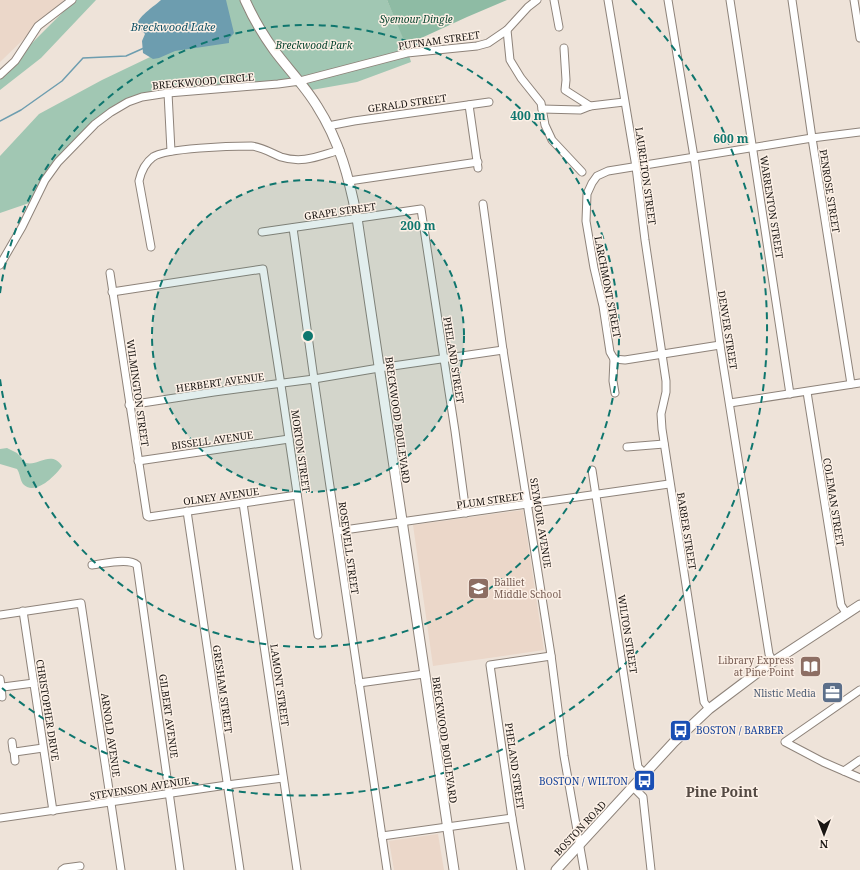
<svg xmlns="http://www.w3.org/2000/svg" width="860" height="870" font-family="'Noto Serif',serif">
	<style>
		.education { fill: #ebd7c9 }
		.green { fill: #a1c7b3 }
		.forest { fill: #8ebba4 }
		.water { fill: #6d9daf }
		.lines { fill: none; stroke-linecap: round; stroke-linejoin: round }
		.stream { stroke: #6d9daf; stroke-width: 1.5 }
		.minor-casing { stroke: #8e837a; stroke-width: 9 }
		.major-casing { stroke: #8e837a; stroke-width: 11 }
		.minor { stroke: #fff; stroke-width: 7 }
		.major { stroke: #fff; stroke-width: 9 }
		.ring { fill: none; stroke: #0f766e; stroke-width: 2; stroke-dasharray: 7 5 }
		.labels { text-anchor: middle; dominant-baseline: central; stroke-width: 3; stroke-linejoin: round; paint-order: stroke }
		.park-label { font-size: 10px; font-style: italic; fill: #003f29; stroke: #fcf0e6 }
		.street-label { font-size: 10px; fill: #1a1613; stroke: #fcf0e6 }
		.education-label { font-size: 10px; fill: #785e54; stroke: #fcf0e6; text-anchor: start }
		.service-label { font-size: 10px; fill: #4e5e75; stroke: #fcf0e6; text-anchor: end }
		.transit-label { font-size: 10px; fill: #164399; stroke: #fcf0e6; text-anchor: start }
		.water-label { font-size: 11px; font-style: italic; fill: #135368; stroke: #fcf0e6 }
		.district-label { font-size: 14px; font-weight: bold; fill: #544a43; stroke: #fcf0e6 }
		.centre { fill: #0f766e; stroke: #fcf0e6; stroke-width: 2 }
		.ring-label { font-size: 12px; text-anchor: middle; font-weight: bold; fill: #0f766e; stroke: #fcf0e6; stroke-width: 3; stroke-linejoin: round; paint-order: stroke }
	</style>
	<rect width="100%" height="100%" fill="#eee3d9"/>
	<g class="education">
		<polygon points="0,0 64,0 0,62"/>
		<polygon points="523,510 544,650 433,666 413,525"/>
		<polygon points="438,834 444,870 394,870 389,841"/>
	</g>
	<g class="green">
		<polygon points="75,0 96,0 41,58 0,90 0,69 20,55"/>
		<polygon points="220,0 387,0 404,38 411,62 357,82 306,91 290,84 150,93 116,104 65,156 35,201 0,213 0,156 39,114 102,80 215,26"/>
		<path d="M 7,448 L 17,453 L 26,463 C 39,466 51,450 62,466 C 56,475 35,497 23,484 C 20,480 20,473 17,469 L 0,464 L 0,449 Z"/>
	</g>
	<polygon class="forest" points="387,0 507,0 467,17 406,45"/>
	<path class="water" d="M 161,0 L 226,0 L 234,33 L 229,39 L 229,43 L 175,51 L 159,58 L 153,59 L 143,53 L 142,41 L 145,34 C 143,31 140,29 138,26 C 134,19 156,5 161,0 Z"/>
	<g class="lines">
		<polyline class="stream" points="0,121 21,110 62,81 83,58 126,56 144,48"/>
		<defs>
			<g id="minor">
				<polyline points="537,0 528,7 507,30 510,60 521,78 541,103 545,125 552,140 582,172"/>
				<polyline points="554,0 559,27"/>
				<polyline points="608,0 636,167 645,240 666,381 666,392 661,414 662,429 704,702 709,709"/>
				<polyline points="668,0 694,157 720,345 769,654 773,662"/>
				<polyline points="730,0 790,394"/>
				<polyline points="792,0 812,138 851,384"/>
				<polyline points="854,0 860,38"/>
				<polyline points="564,48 566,80 565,90 590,106"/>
				<polyline points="0,75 15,61 38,26 72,0"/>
				<polyline points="168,93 171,151"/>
				<polyline points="469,105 478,168"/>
				<polyline points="542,109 580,110 590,106 624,102"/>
				<polyline points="328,126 354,121 489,102"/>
				<polyline points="349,181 478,162"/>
				<polyline points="483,204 503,350 551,655 564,756 584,870"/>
				<polyline points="293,228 314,379 387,870"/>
				<polyline points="262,232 421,209 455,431 466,513"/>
				<path d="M 151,247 L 139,181 C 141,172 145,163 153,157 C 166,148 232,146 251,146 C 262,147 271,153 281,157 C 303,164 318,156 340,150"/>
				<polyline points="0,265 22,227 45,180 58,162 95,124 111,112 128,102 142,97 168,93 278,84 300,81 407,53 477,46 488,43 507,30"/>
				<polyline points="110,273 147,516 149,517 297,495"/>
				<polyline points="112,292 263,269 281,385 318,635"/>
				<polyline points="614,359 625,360 720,345"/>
				<polyline points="807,392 841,605 846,613"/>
				<polyline points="615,393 613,381 614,359 610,352 603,306 594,268 586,221 587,194 592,183 597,176 608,171 812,138 860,132"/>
				<polyline points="730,403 860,383"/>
				<polyline points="129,405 214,392 314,379 379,368 503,350"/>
				<polyline points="627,447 664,444"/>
				<polyline points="138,461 289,439"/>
				<polyline points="592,470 638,767 645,774"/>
				<polyline points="243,503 297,870"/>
				<polyline points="187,511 240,870"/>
				<polyline points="337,531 669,484"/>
				<path d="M 92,565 C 103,564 129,557 137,565 L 180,870"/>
				<polyline points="23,611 53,811"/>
				<polyline points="0,615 81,603 121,870"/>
				<polyline points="0,679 1,686 3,687 34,683"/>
				<polyline points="359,683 424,674"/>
				<polyline points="1,686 2,697"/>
				<polyline points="860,690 785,742 823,762 860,778"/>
				<polyline points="12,742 13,750 15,752 43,748"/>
				<polyline points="14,751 15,761"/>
				<polyline points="844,771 860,760"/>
				<polyline points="633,787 643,797 651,870"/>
				<polyline points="0,818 227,785 283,778"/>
				<polyline points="382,836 512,818"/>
				<polyline points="62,870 65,868 80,866"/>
				<polyline points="521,870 512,818 490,665 551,656"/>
			</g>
			<g id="major">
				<path d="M 245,0 C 253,18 263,35 274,50 C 288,69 305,86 317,106 C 340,142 349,178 357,218 L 454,870"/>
				<polyline points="556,870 674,742 709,709 762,669 860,605"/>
			</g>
		</defs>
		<use href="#minor" class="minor-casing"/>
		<use href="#major" class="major-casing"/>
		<use href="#minor" class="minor"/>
		<use href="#major" class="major"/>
	</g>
	<circle cx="308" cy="336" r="156" fill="#0f766e" fill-opacity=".12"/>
	<g class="ring">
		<circle cx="308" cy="336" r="156"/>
		<path d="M0 293A311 311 0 1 1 0 379"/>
		<path d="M632 0A467 467 0 0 1 2 688"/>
	</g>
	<defs>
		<symbol id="school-square" viewBox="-11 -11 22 22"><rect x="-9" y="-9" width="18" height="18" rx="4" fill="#8d6e63" stroke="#fcf0e6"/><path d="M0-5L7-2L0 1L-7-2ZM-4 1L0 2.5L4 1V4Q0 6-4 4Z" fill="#fff"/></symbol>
		<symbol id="library-square" viewBox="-11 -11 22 22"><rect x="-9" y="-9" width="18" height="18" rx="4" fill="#8d6e63" stroke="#fcf0e6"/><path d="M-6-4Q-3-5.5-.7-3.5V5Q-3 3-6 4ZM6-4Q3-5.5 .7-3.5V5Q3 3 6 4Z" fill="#fff"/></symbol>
		<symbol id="office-square" viewBox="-11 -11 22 22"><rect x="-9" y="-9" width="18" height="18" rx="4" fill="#5c6f8a" stroke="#fcf0e6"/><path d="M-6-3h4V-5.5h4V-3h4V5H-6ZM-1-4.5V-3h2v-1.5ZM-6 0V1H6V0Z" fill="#fff"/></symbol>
		<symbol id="bus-square" viewBox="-11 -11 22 22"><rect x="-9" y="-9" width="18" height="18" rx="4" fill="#1a4fb4" stroke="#fcf0e6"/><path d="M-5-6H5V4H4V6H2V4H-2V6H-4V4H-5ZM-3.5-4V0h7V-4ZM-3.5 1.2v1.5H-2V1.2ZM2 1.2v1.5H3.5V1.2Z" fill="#fff"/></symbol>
	</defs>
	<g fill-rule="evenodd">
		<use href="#school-square" x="466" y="576" width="25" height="25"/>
		<use href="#library-square" x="798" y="654" width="25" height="25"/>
		<use href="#office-square" x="820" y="680" width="25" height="25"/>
		<use href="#bus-square" x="668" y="718" width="25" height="25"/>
		<use href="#bus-square" x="632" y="768" width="25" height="25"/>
	</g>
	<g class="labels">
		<g class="park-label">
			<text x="416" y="19">Syemour Dingle</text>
			<text x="314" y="45">Breckwood Park</text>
		</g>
		<g class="street-label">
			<text transform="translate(439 40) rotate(-8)">PUTNAM STREET</text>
			<text transform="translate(203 81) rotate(-5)">BRECKWOOD CIRCLE</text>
			<text transform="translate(407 103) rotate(-8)">GERALD STREET</text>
			<text transform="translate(646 176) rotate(82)">LAURELTON STREET</text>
			<text transform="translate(830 191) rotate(81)">PENROSE STREET</text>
			<text transform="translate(772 207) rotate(81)">WARRENTON STREET</text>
			<text transform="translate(340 211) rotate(-8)">GRAPE STREET</text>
			<text transform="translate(608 287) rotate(79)">LARCHMONT STREET</text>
			<text transform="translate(728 330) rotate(81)">DENVER STREET</text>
			<text transform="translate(454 360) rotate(81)">PHELAND STREET</text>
			<text transform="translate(220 382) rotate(-8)">HERBERT AVENUE</text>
			<text transform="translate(138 393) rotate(82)">WILMINGTON STREET</text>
			<text transform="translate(398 420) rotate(82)">BRECKWOOD BOULEVARD</text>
			<text transform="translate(212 440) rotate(-8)">BISSELL AVENUE</text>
			<text transform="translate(301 451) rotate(82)">MORTON STREET</text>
			<text transform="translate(221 496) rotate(-8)">OLNEY AVENUE</text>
			<text transform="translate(490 500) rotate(-8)">PLUM STREET</text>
			<text transform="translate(834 502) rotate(81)">COLEMAN STREET</text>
			<text transform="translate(541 523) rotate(81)">SEYMOUR AVENUE</text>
			<text transform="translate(687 531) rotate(81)">BARBER STREET</text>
			<text transform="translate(349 548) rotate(82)">ROSEWELL STREET</text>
			<text transform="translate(628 634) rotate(81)">WILTON STREET</text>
			<text transform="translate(280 685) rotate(82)">LAMONT STREET</text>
			<text transform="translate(223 689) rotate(82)">GRESHAM STREET</text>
			<text transform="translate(48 710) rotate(81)">CHRISTOPHER DRIVE</text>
			<text transform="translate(169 716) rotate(82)">GILBERT AVENUE</text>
			<text transform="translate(111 735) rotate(82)">ARNOLD AVENUE</text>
			<text transform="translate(445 740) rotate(82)">BRECKWOOD BOULEVARD</text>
			<text transform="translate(515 766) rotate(82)">PHELAND STREET</text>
			<text transform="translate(140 788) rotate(-9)">STEVENSON AVENUE</text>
			<text transform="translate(580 828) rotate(-47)">BOSTON ROAD</text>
		</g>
		<g class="education-label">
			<text x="494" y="582">Balliet<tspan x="494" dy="12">Middle School</tspan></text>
			<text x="794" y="660" text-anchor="end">Library Express<tspan x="794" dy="12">at Pine Point</tspan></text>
		</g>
		<g class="service-label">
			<text x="816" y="693">Nlistic Media</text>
		</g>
		<g class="transit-label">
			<text x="696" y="730">BOSTON / BARBER</text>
			<text x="628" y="781" text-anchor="end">BOSTON / WILTON</text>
		</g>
		<g class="water-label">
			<text x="173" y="26">Breckwood Lake</text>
		</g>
		<g class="district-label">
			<text x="722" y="791">Pine Point</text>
		</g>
	</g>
	<circle cx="308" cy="336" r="6" class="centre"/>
	<g class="ring-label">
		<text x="528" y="120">400 m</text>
		<text x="731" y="143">600 m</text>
		<text x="418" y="230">200 m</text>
	</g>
	<g transform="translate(824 834) rotate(180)" stroke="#fcf0e6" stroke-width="3" paint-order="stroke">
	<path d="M0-3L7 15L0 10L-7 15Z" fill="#1a1613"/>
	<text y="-6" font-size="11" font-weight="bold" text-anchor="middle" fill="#1a1613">N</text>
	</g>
</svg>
